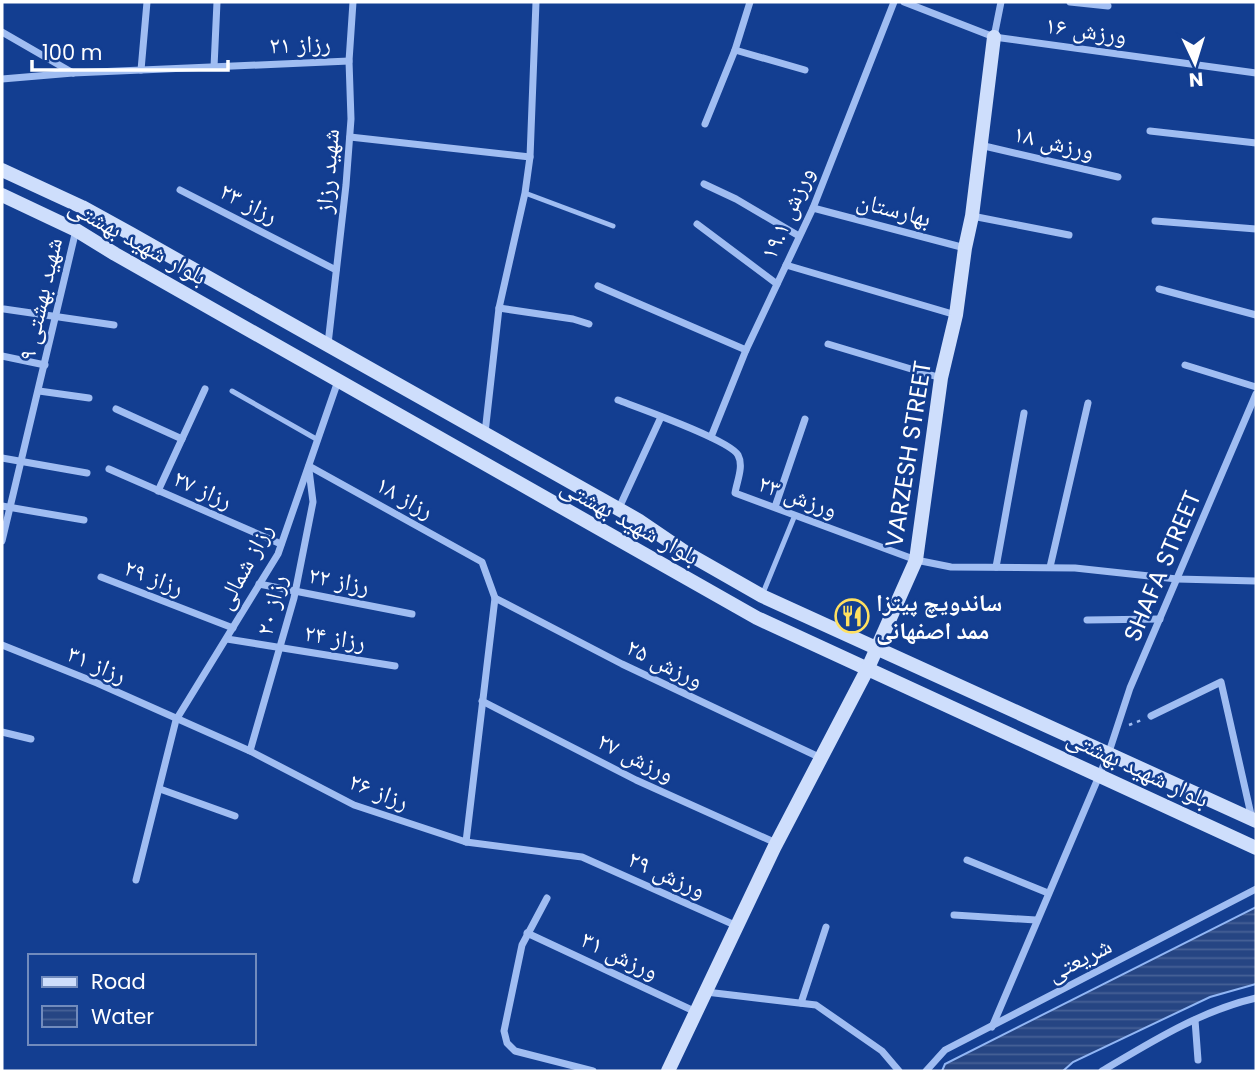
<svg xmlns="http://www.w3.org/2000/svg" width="1258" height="1073" font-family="Poppins,'Noto Naskh Arabic',sans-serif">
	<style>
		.water { fill: url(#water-rules); stroke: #91b6f5; stroke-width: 2 }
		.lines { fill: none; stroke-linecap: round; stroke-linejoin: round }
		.path { stroke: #a0bdf2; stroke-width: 2.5; stroke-dasharray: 3.5 5; stroke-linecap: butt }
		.lane { stroke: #a0bdf2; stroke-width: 5 }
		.street { stroke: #a0bdf2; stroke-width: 7 }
		.secondary { stroke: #cedefc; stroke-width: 14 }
		.labels { text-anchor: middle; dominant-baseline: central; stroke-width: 5; stroke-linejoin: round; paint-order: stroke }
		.street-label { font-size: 24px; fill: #fff; stroke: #133e91 }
		.poi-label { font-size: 24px; font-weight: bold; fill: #fff; stroke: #133e91; text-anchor: start }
	</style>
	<defs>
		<pattern id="water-rules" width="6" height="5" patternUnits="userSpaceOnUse" patternTransform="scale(1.75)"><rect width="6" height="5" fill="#264583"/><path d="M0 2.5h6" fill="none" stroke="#476196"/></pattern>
	</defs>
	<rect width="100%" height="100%" fill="#133e91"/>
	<polygon class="water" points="1256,907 1256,984 1210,997 1073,1062 1063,1071 942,1071 945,1064"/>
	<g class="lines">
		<polyline class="path" points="1129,725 1142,720"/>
		<g class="lane">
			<polyline points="525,193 613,226"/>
			<polyline points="232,391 318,440"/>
			<polyline points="763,593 795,515"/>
		</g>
		<g class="street">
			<polyline points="904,2 994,37 1256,73"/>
			<polyline points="1070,2 1108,6"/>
			<polyline points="2,32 73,73"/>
			<polyline points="994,37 1001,2"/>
			<polyline points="735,50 805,70"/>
			<polyline points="214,67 217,2"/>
			<polyline points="141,70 147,2"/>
			<polyline points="2,79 73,73 349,61"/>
			<polyline points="705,124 735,50 750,2"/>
			<polyline points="1150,131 1256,143"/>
			<polyline points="350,137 530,157"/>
			<polyline points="980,145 1118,177"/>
			<polyline points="704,184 736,199 799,236"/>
			<polyline points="180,190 336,270"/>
			<polyline points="813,208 965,248"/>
			<polyline points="972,216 1069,235"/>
			<polyline points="1155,221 1256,229"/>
			<polyline points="697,224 777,284"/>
			<polyline points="786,265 956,315"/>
			<polyline points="598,286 746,350"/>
			<polyline points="1159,289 1256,315"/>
			<polyline points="499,308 573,319 589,324"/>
			<polyline points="4,309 114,325"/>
			<polyline points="328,344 346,185 351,119 349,61 353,2"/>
			<polyline points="828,344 941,378"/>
			<polyline points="2,356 45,365"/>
			<polyline points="1185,365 1256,387"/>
			<polyline points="39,391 89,398"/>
			<path d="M 618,400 C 639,408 730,440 738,455 C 744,466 737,481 735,493 L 916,560 L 951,567 L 1075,568 L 1177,579 L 1256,581"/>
			<polyline points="116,409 182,439"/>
			<polyline points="485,433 499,308 525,193 530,157 536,2"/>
			<polyline points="711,437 746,350 813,208 894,2"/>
			<polyline points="2,458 87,473"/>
			<polyline points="309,466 482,562 495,598 466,842"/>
			<polyline points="109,469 281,544"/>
			<polyline points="158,491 205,389"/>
			<polyline points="2,506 84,520"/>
			<polyline points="775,507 805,419"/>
			<polyline points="619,508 661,417"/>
			<polyline points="2,541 76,230"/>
			<polyline points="996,567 1024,413"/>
			<polyline points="1050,567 1088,403"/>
			<polyline points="101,577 233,628"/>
			<polyline points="259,584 412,614"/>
			<polyline points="495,598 622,664 821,758"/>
			<polyline points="1087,620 1160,619"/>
			<polyline points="227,639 395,666"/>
			<polyline points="2,645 97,683 250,751 354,805 466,842 582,857 737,926"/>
			<polyline points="482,701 636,780 776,843"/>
			<polyline points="1151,716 1221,682 1252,819"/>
			<polyline points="2,732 31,739"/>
			<polyline points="250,751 294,598 313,502 309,470"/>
			<polyline points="160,789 235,816"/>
			<polyline points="967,860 1048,893"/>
			<polyline points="136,880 176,720 278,554 338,381"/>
			<polyline points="547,898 522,945 504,1031 507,1043 515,1051 593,1071"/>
			<polyline points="954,915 1036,920"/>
			<polyline points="527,933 696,1012"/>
			<polyline points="706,992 816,1005 882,1051 899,1071"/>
			<polyline points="801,1003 826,927"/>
			<polyline points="1195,1020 1198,1060"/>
			<polyline points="992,1027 1108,755 1130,688 1256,394"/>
			<polyline points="926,1071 945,1050 1256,889"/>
			<path d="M 1102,1071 C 1151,1042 1200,1011 1256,998"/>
		</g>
		<g class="secondary">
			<polyline points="2,170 82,207 131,234 638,520 685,552 762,596 1256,821"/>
			<polyline points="2,195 76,230 115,254 757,618 1256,848"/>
			<polyline points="668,1071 774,848 868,668 916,560 941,378 956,315 965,248 972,216 994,37"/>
		</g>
	</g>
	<defs>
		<symbol id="restaurant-ring" viewBox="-11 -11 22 22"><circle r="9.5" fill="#133e91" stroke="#ffe060" stroke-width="1.5"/><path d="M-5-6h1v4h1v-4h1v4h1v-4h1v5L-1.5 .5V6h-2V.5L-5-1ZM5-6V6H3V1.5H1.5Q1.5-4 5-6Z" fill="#ffe060"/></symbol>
	</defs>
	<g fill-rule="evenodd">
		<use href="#restaurant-ring" x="833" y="597" width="38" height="38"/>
	</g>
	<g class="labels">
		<g class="street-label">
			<text transform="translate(1086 30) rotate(8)">ورزش ۱۶</text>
			<text transform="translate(300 44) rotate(-2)">رزاز ۲۱</text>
			<text transform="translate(1054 142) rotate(13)">ورزش ۱۸</text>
			<text transform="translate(327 171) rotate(-85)">شهید رزاز</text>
			<text transform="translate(249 203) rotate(27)">رزاز ۲۳</text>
			<text transform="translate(894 209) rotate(15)">بهارستان</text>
			<text transform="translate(787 213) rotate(-66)">ورزش ۱۹.۱</text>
			<text transform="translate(138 241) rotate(29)">بلوار شهید بهشتی</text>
			<text transform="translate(40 299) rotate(-77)">شهید بهشتی ۹</text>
			<text transform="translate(908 454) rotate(-81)">VARZESH STREET</text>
			<text transform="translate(203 489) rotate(24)">رزاز ۲۷</text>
			<text transform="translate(798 496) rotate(20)">ورزش ۲۳</text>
			<text transform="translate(405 497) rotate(29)">رزاز ۱۸</text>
			<text transform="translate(630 521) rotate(29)">بلوار شهید بهشتی</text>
			<text transform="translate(244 566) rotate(-62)">رزاز شمالی</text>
			<text transform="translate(1162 566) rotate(-67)">SHAFA STREET</text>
			<text transform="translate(154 577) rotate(21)">رزاز ۲۹</text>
			<text transform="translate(339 580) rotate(11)">رزاز ۲۲</text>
			<text transform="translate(271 605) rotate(-76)">رزاز ۲۰</text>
			<text transform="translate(335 637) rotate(9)">رزاز ۲۴</text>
			<text transform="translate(665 663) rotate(26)">ورزش ۲۵</text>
			<text transform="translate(97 664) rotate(23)">رزاز ۳۱</text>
			<text transform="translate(636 757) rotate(26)">ورزش ۲۷</text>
			<text transform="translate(1138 768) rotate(25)">بلوار شهید بهشتی</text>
			<text transform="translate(379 791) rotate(21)">رزاز ۲۶</text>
			<text transform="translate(667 874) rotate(24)">ورزش ۲۹</text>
			<text transform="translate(620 955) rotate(25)">ورزش ۳۱</text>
			<text transform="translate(1079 959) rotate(-27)">شریعتی</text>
		</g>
		<g class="poi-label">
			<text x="876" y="602">ساندویچ پیتزا<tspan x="876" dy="28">ممد اصفهانی</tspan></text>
		</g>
	</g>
	<rect width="1258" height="1073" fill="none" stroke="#ffffff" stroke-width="7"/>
	<rect x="28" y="954" width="228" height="91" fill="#133e91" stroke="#718bbd" stroke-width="2"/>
	<rect x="42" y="977" width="35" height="10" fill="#cedefc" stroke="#718bbd" stroke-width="2"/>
	<text x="91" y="989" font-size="21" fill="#ffffff">Road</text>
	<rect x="42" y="1006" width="35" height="21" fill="url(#water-rules)" stroke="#718bbd" stroke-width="2"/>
	<text x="91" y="1024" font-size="21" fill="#ffffff">Water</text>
	<g transform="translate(1195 63) rotate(176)" stroke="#133e91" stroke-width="5" paint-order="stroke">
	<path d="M0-5L12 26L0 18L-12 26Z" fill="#ffffff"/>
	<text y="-10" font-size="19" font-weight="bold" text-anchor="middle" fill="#ffffff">N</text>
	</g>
	<path d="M32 60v10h196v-10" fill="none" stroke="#ffffff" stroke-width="3.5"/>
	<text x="42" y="60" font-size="21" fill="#ffffff" stroke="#133e91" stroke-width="5" paint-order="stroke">100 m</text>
</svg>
